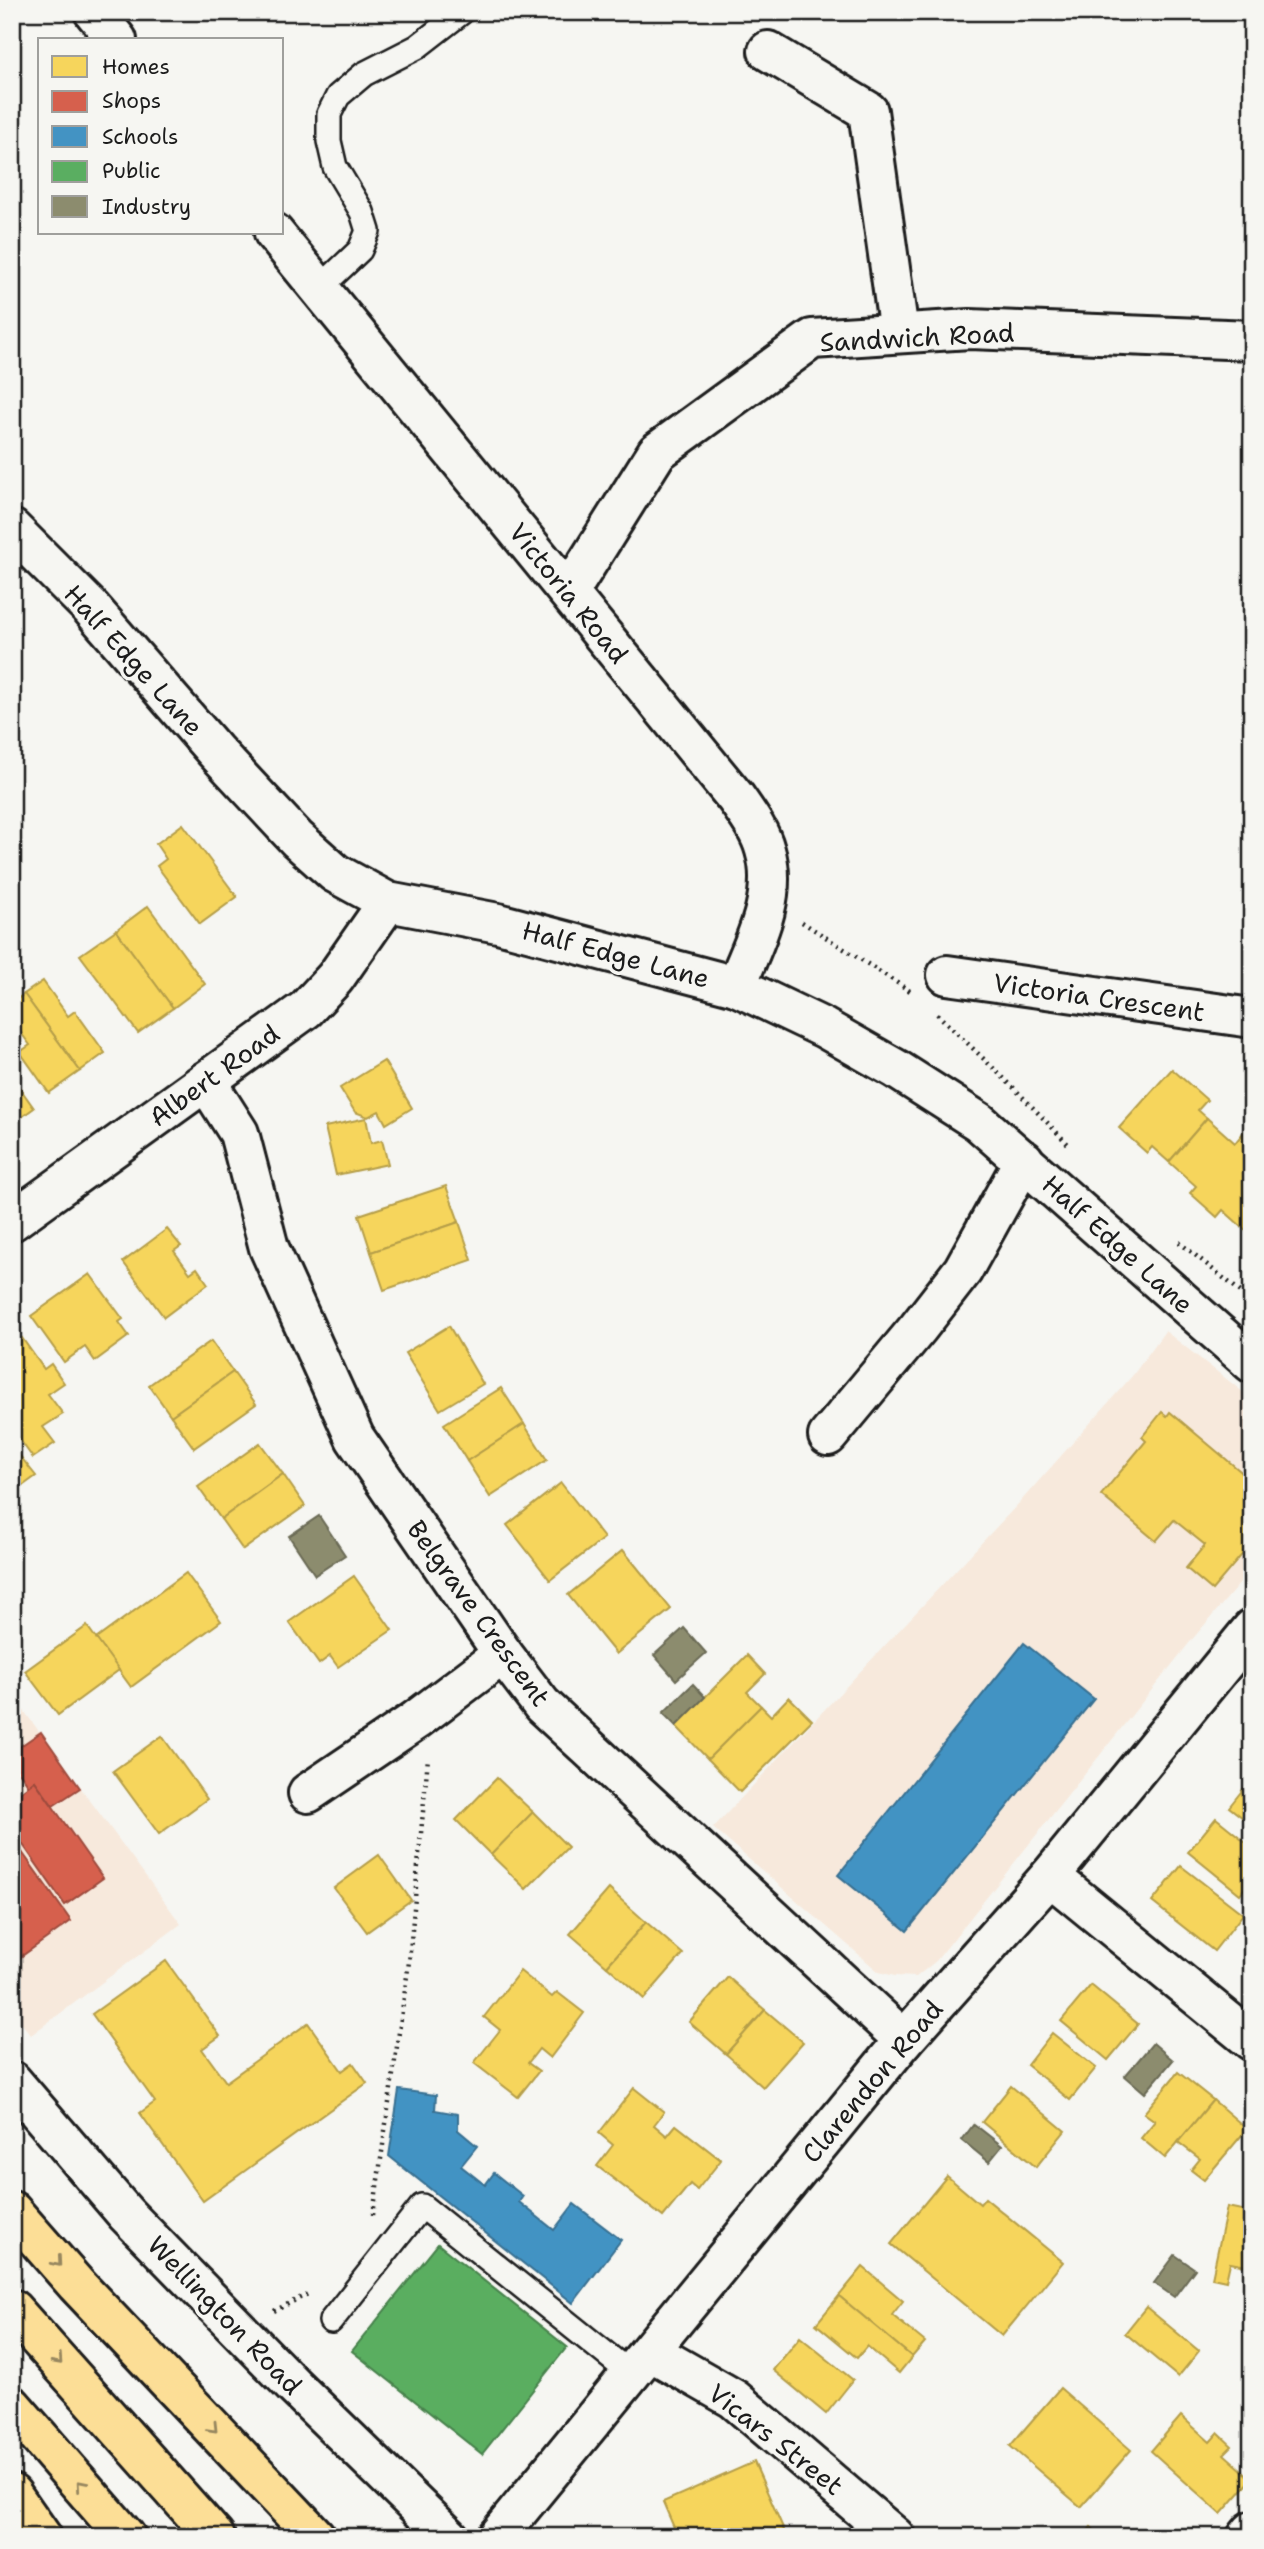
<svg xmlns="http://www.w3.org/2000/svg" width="1264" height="2549" font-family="'Shantell Sans',sans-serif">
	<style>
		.built { fill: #f7e9dc }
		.homes { fill: #f6d55c; stroke: #b59e49; stroke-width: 2 }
		.shops { fill: #d6604d; stroke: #9e4c3e; stroke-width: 2 }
		.schools { fill: #4393c3; stroke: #376f91; stroke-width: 2 }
		.public { fill: #5aae61; stroke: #47824c; stroke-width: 2 }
		.industry { fill: #8c8c6e; stroke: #6a6a55; stroke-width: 2 }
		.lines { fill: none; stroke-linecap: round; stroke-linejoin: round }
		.lane-casing { stroke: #1c1c1c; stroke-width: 28 }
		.street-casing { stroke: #1c1c1c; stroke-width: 44 }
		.secondary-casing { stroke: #1c1c1c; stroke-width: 44 }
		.highway-casing { stroke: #1c1c1c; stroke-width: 44 }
		.path { stroke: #1c1c1c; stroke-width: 4.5; stroke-dasharray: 2 5; stroke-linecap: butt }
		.lane { stroke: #f6f6f2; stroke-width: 23 }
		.street { stroke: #f6f6f2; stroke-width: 38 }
		.secondary { stroke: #f6f6f2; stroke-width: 38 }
		.highway { stroke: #fcde96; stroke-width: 38 }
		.oneway { stroke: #97875f }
		.labels { text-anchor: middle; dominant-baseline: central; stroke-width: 7; stroke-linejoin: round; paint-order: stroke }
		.street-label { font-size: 26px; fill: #1c1c1c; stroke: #f6f6f2 }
	</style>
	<rect width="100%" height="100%" fill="#f6f6f2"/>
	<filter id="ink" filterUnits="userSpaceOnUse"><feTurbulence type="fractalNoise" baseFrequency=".0143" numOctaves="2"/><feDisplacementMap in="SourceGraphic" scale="14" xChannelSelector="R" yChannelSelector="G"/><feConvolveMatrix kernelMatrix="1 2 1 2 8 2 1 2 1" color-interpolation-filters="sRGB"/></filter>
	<g filter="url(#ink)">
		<g class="built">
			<polygon points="1165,1331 1252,1399 1252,1569 1190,1642 936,1961 916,1977 895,1976 879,1972 713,1828 1020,1502 1133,1375"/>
			<polygon points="13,1696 181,1924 31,2035 12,2012"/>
		</g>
		<g class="homes">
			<polygon points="183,824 237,897 200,924 157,866 166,859 156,844"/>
			<polygon points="148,906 205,984 173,1008 116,930"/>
			<polygon points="116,930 173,1008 138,1033 80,955"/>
			<polygon points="43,981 68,1016 75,1011 105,1053 80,1071 24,994"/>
			<polygon points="24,994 80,1071 49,1093 20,1052 30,1045 12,1021 12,1003"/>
			<polygon points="384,1061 412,1108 386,1124 379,1111 368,1117 355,1112 340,1088"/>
			<polygon points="1172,1069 1207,1100 1198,1110 1207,1118 1169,1162 1152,1147 1147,1153 1119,1128"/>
			<polygon points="12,1077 34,1108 12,1124"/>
			<polygon points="366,1118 371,1143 382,1140 388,1164 336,1175 325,1127"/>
			<polygon points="1207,1118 1235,1143 1244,1132 1252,1139 1252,1236 1223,1210 1217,1217 1190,1193 1196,1186 1169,1162"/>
			<polygon points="446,1186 459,1222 371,1252 359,1215"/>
			<polygon points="459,1222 472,1260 384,1290 371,1252"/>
			<polygon points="167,1229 181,1246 174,1251 190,1273 197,1268 208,1284 164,1317 123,1262"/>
			<polygon points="90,1274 123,1319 119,1322 129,1336 95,1361 85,1347 64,1362 31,1316"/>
			<polygon points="449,1326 483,1384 440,1410 405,1353"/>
			<polygon points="22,1338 44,1369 51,1364 64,1383 48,1394 63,1414 43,1427 55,1443 33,1458 12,1429 12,1345"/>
			<polygon points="211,1341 233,1372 171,1416 149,1385"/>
			<polygon points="233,1372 256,1404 194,1448 171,1416"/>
			<polygon points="501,1388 524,1424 467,1461 444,1424"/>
			<polygon points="1162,1412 1167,1416 1170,1412 1252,1481 1252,1543 1212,1590 1186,1568 1205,1545 1174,1520 1156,1541 1101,1495 1146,1441 1142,1437"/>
			<polygon points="524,1424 547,1460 490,1497 467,1461"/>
			<polygon points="260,1443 283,1474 221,1519 198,1487"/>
			<polygon points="12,1446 36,1476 17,1490 12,1484"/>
			<polygon points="283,1474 305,1506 243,1550 221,1519"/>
			<polygon points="561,1483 604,1538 550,1580 507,1525"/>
			<polygon points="623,1550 671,1609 616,1654 568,1595"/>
			<polygon points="186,1573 221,1621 131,1687 96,1639"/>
			<polygon points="354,1576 392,1630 338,1667 330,1656 319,1664 289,1622"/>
			<polygon points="87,1626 119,1670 58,1715 25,1671"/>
			<polygon points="747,1655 765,1674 747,1692 761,1706 708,1759 676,1726"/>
			<polygon points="789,1697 812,1720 740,1792 708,1759 761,1706 771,1716"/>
			<polygon points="162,1736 207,1799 159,1834 113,1771"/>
			<polygon points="497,1778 533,1812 491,1855 456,1820"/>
			<polygon points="1252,1778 1252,1825 1229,1807"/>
			<polygon points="533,1812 568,1847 526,1889 491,1855"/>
			<polygon points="1216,1818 1252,1847 1252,1879 1240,1894 1188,1852"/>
			<polygon points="379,1855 411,1900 367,1932 334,1888"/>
			<polygon points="1181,1866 1243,1914 1214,1951 1152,1902"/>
			<polygon points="609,1889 646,1922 607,1966 570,1934"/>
			<polygon points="646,1922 683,1954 644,1999 607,1966"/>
			<polygon points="166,1961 220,2036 202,2049 226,2082 308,2023 342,2071 353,2063 367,2083 203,2201 140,2113 155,2102 92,2014"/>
			<polygon points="520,1971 552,1997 557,1992 584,2013 550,2058 539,2049 528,2063 539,2071 518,2097 474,2063 500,2030 484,2017"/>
			<polygon points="728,1977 765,2010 726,2054 689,2022"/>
			<polygon points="1091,1985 1138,2024 1108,2060 1061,2021"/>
			<polygon points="765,2010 803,2042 763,2087 726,2054"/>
			<polygon points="1052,2033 1096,2068 1070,2100 1027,2065"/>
			<polygon points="1178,2072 1213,2100 1165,2158 1141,2138 1155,2121 1144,2113"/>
			<polygon points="1011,2086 1065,2131 1036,2167 982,2122"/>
			<polygon points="634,2088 664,2112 654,2125 667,2136 676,2125 721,2160 697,2190 690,2184 663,2217 597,2166 613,2145 599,2133"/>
			<polygon points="1213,2100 1247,2129 1204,2180 1191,2170 1200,2159 1178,2142"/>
			<polygon points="947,2176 980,2204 985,2198 1063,2262 1002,2336 891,2244"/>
			<polygon points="1227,2207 1252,2212 1252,2267 1230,2263 1226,2281 1212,2278"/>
			<polygon points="863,2267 903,2301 892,2315 925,2342 912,2357 839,2296"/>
			<polygon points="839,2296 912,2357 899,2373 867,2346 857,2358 816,2324"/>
			<polygon points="1146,2307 1199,2351 1178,2377 1125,2333"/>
			<polygon points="800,2337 853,2380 826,2414 773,2370"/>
			<polygon points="1060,2388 1131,2450 1081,2507 1010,2446"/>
			<polygon points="1181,2416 1210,2442 1218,2433 1232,2446 1224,2454 1252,2479 1221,2514 1151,2451"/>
			<polygon points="754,2462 787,2537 678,2537 663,2502"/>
			<polygon points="1091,2527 1102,2537 1083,2537"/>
		</g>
		<g class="shops">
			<polygon points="41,1732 80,1788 53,1806 35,1781 29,1786 12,1762 12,1752"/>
			<polygon points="35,1781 103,1878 65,1905 12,1829 12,1798"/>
			<polygon points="12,1838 71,1921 12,1963"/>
		</g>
		<g class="schools">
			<polygon points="1024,1643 1094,1699 907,1931 838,1875"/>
			<polygon points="399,2090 436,2095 435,2110 458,2114 458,2130 477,2146 461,2166 485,2185 494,2173 523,2196 519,2202 554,2230 574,2204 621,2240 573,2303 389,2156"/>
		</g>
		<polygon class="public" points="438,2244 567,2347 482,2454 352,2351"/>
		<g class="industry">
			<polygon points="319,1516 345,1555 315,1575 289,1536"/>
			<polygon points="684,1628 706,1653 676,1680 654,1655"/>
			<polygon points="693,1684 705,1697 676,1726 663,1713"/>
			<polygon points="1153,2043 1173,2060 1145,2093 1125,2076"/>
			<polygon points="974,2124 1002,2146 989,2162 962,2140"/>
			<polygon points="1175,2255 1195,2269 1174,2297 1154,2283"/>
		</g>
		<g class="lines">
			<defs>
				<g id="lane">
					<polyline points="320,288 360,250 368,231 362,212 335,167 329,141 329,114 338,96 364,74 417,47 462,12"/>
					<polyline points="331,2321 422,2206 631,2374"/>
				</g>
				<g id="street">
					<polyline points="94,12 117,40"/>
					<polyline points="768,51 868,111 899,333"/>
					<path d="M 274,233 L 736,798 C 747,814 760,831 765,850 C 779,897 754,943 736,986"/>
					<polyline points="566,589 576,581 657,452 812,339 970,329 1252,340"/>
					<polyline points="947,975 1252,1018"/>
					<polyline points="206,1081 239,1133 269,1248 355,1438 503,1654 542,1705 904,2040"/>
					<polyline points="828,1436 918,1328 963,1270 1024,1160"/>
					<polyline points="308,1793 416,1720 503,1654"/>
					<polyline points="1050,1876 1252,2041"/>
					<polyline points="650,2351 734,2399 895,2537"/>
					<polyline points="497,2537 904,2040 1050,1876 1252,1629"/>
					<polyline points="1247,2537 1252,2531"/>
				</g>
				<g id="secondary">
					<polyline points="12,529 91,608 215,751 297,839 335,873 388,902 498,923 736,986 824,1028 896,1069 979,1122 1252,1363"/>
					<polyline points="12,1221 306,1009 335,978 388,902"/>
					<polyline points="12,2081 126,2214 293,2385 449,2537"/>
				</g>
				<g id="highway">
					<polyline points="12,2211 76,2284 316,2537"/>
					<polyline points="12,2309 215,2537"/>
					<polyline points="12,2406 126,2537"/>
					<polyline points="12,2494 42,2537"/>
				</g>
			</defs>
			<use href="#lane" class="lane-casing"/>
			<use href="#street" class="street-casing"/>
			<use href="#secondary" class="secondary-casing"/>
			<use href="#highway" class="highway-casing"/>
			<g class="path">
				<polyline points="802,922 913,993"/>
				<polyline points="937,1014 1014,1088 1068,1144"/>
				<polyline points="1179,1242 1252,1301"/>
				<polyline points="373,2215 409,1962 428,1758"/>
				<polyline points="274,2311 310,2293"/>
			</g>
			<use href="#lane" class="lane"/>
			<use href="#street" class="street"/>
			<use href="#secondary" class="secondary"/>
			<use href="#highway" class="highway"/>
		</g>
		<defs><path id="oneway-chevron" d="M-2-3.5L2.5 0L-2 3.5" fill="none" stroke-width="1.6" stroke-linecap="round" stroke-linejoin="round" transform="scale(1.75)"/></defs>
		<g class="oneway">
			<use href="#oneway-chevron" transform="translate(57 2262) rotate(49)"/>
			<use href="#oneway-chevron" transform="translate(58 2360) rotate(48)"/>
			<use href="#oneway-chevron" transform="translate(213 2428) rotate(46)"/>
			<use href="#oneway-chevron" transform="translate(81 2485) rotate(-131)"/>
		</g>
	</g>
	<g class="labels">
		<g class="street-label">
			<text transform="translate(917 337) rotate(-3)">Sandwich Road</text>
			<text transform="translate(569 593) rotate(51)">Victoria Road</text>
			<text transform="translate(134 660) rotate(48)">Half Edge Lane</text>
			<text transform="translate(616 954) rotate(15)">Half Edge Lane</text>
			<text transform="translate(1099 997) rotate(8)">Victoria Crescent</text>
			<text transform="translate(214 1075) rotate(-36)">Albert Road</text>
			<text transform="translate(1118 1244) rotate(42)">Half Edge Lane</text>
			<text transform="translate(479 1613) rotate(54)">Belgrave Crescent</text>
			<text transform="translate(872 2081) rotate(-50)">Clarendon Road</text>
			<text transform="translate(225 2315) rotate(46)">Wellington Road</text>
			<text transform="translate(776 2439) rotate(38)">Vicars Street</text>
		</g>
	</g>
	<rect width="1264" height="2549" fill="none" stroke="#f6f6f2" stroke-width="42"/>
	<rect x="21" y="21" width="1222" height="2507" fill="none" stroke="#1c1c1c" stroke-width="2.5" filter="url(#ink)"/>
	<rect x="38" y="38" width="245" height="196" fill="#f6f6f2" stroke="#9f9f9c" stroke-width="2"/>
	<rect x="52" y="56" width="35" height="21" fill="#f6d55c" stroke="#9f9f9c" stroke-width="2"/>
	<text x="102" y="74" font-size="21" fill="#1c1c1c">Homes</text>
	<rect x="52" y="91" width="35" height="21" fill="#d6604d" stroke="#9f9f9c" stroke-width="2"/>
	<text x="102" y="108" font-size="21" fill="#1c1c1c">Shops</text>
	<rect x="52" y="126" width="35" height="21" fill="#4393c3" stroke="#9f9f9c" stroke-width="2"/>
	<text x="102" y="144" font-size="21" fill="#1c1c1c">Schools</text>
	<rect x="52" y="161" width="35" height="21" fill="#5aae61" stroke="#9f9f9c" stroke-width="2"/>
	<text x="102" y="178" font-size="21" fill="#1c1c1c">Public</text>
	<rect x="52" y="196" width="35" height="21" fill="#8c8c6e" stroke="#9f9f9c" stroke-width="2"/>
	<text x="102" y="214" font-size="21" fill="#1c1c1c">Industry</text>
</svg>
